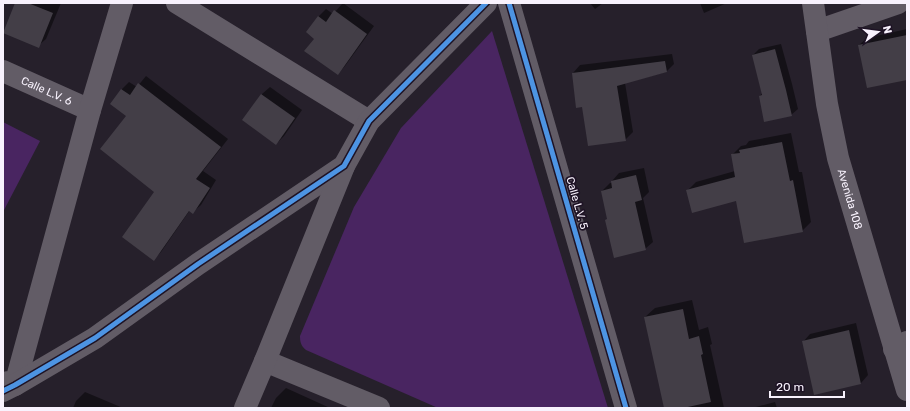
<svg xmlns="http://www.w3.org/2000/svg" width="910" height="411" font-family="Rubik,sans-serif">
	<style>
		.green { fill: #492561 }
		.shadow { fill: #0007 }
		.building { fill: #433e47 }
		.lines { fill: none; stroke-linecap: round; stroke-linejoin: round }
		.minor { stroke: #625c66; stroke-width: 22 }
		.tertiary { stroke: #625c66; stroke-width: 22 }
		.cycleway-casing { stroke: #1e1325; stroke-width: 8 }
		.cycleway { stroke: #4d94e3; stroke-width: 5 }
		.labels { text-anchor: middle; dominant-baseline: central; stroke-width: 3.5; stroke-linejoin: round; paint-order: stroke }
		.street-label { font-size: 11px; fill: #f8f2fd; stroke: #1e1325 }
	</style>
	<rect width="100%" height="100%" fill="#26202b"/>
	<g class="green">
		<path d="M 492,31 L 608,408 L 438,408 L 306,350 C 301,346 300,342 300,336 L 354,207 L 401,128 Z"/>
		<polygon points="3,122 40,141 3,212"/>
	</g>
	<g class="shadow">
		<polygon points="16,3 61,3 46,39 38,46"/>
		<polygon points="343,3 374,26 345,66 338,74 315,38 318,17 326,9 333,14"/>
		<polygon points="590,3 603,3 595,9"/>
		<polygon points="700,3 727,3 704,13"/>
		<polygon points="907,29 907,79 859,45 867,38"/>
		<polygon points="781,44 792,84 798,109 791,115 760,96 762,93 753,55 759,49"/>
		<polygon points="672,54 674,64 666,72 625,83 633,132 625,140 583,106 577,107 573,73 580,65"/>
		<polygon points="146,76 228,139 203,171 216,180 201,205 193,212 190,210 161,252 154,259 155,192 127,115 111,104 122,89 129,82 137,87"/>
		<polygon points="270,87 302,110 284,136 276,144 244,120 262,94"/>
		<polygon points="791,133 799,172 802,172 811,222 802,231 737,200 687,191 696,182 735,171 732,155 741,146 746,145 749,141"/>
		<polygon points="644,168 649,192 643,198 653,242 645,249 608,218 602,191 610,183 612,183 612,181 619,173"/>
		<polygon points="692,300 699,330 708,327 712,344 710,345 724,408 665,408 645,317 655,308"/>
		<polygon points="856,323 868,375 861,383 815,394 803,342 810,334"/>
		<polygon points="286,388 330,408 271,408 276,398"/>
		<polygon points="85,392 123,408 73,408 76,401"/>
		<polygon points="775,402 777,408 752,408"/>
	</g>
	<g class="building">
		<polygon points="15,3 28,3 53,13 39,48 3,33"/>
		<polygon points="334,10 367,34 338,75 304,51 314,39 306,32 318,16 326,22"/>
		<polygon points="907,35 907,80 867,88 858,45"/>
		<polygon points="775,49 786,90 792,116 764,122 759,96 762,95 752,55"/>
		<polygon points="665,61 667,72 617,86 626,141 588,146 582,107 576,108 572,73"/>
		<polygon points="138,83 221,147 196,179 210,188 193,214 189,211 154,261 122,237 154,192 100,149 126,116 110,104 121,89 130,95"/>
		<polygon points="261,94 295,118 276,145 242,120"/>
		<polygon points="782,142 790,181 793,180 803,232 744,243 736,201 692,213 686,190 735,177 731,154 740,153 739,150"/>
		<polygon points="636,175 642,200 635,202 646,250 614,258 605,220 607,219 601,191 612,188 611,181"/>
		<polygon points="683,309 689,339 699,336 703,354 701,355 711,402 683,408 664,408 644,317"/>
		<polygon points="849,330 861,384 814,395 802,341"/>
	</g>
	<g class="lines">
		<g class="minor">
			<polyline points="177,3 369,121"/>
			<polyline points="509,3 626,408"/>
			<polyline points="817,31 898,3"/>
			<path id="s1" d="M 3,71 L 90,110"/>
			<polyline points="894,349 907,342"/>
			<polyline points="265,361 379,408"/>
			<polyline points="8,382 15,385 90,110 122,3"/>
			<polyline points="3,391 15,385 95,338 198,264 344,166 369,121 486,3"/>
			<polyline points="245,408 265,361 344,166"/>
		</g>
		<path class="tertiary" id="s2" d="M 813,3 L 827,104 L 838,158 L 907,390"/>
		<defs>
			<g id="cycleway">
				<polyline points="509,3 626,408"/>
				<polyline points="3,391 15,385 95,338 198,264 344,166 369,121 486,3"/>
			</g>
		</defs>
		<use href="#cycleway" class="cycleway-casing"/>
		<use href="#cycleway" class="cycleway"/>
	</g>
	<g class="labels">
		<g class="street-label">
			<text stroke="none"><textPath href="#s1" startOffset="48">Calle L.V. 6</textPath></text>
			<text stroke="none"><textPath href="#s2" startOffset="200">Avenida 108</textPath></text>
			<text transform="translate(577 203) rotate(74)">Calle L.V. 5</text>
		</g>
	</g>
	<rect width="910" height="411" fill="none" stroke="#f8f2fd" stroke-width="8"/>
	<g transform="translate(878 32) rotate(76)" stroke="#1e1325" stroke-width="3" paint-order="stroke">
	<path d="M0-3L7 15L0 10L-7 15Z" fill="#f8f2fd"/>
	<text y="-6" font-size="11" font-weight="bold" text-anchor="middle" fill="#f8f2fd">N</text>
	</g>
	<path d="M770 391v6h74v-6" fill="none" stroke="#f8f2fd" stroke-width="2"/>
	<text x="776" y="391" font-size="12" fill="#f8f2fd" stroke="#1e1325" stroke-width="3" paint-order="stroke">20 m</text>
</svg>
